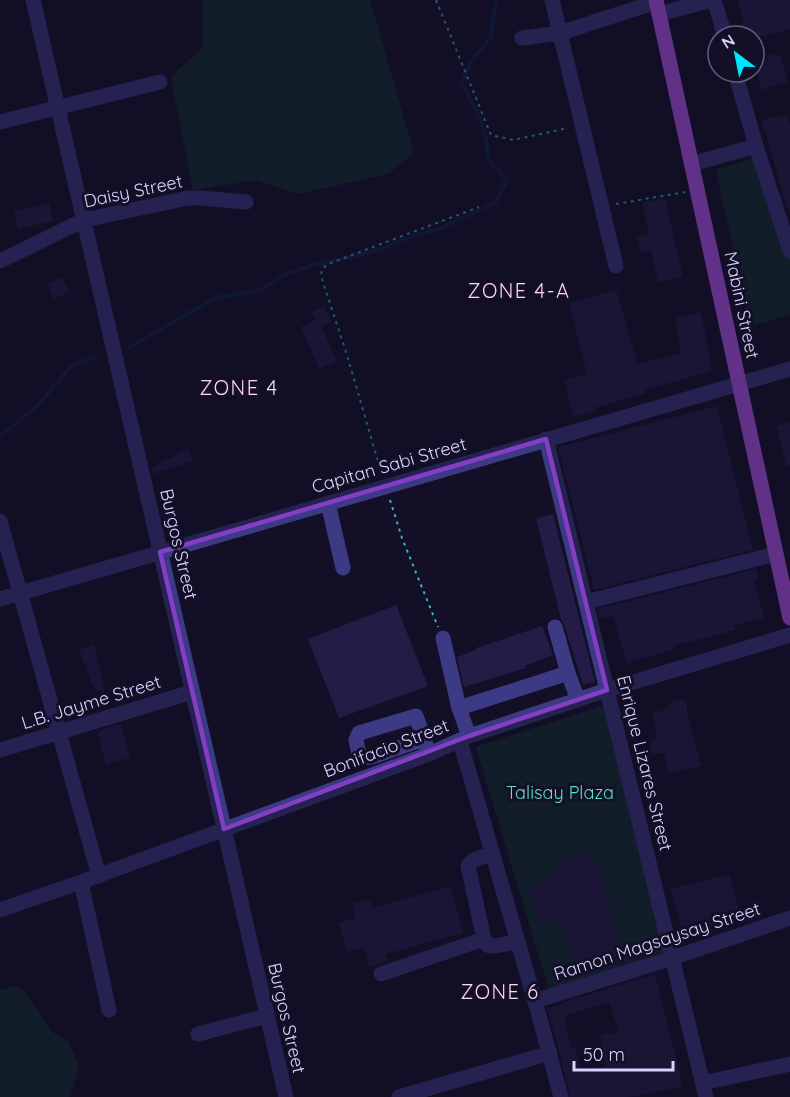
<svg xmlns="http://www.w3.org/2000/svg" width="790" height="1097" font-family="Quicksand,sans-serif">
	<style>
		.green { fill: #12302f }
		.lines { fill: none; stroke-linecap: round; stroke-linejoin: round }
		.stream { stroke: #0c2248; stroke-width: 4 }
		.building { fill: #241b47; fill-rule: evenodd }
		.path { stroke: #2fb8b0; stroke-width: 2; stroke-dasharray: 3 4.5; stroke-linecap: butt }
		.minor { stroke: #3d3a85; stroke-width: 15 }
		.major { stroke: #c25bff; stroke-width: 15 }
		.marked { fill: none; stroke: #843dc5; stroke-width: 4.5; stroke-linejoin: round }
		.labels { text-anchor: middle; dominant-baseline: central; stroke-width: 6; stroke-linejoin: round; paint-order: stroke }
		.street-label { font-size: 18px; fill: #d9d4ff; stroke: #130f26 }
		.park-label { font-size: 18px; fill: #5fe0c0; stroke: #130f26 }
		.neighbourhood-label { font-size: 20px; letter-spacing: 1.5px; fill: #ffd6f0; stroke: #130f26 }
	</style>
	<rect width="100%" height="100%" fill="#130f26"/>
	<g class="green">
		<polygon points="203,0 370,0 414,153 388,174 298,194 257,180 193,190 171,77 202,48"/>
		<polygon points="761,156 790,250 790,315 750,326 716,170"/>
		<polygon points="608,704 669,950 549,990 476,747"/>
		<polygon points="16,986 24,991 52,1032 68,1041 79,1066 70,1097 0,1097 0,990"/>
	</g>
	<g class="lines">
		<g class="stream">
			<path d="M 130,347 L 215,298 L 260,290 L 284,275 L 310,266 L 352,257 L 384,248 L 414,235 L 443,228 L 449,224 L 495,203 L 507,181 L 487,157 C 489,129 474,106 461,82 L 472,60 L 491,37 L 496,0"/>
			<polyline points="0,435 11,428 40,403 72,365 96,357"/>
		</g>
	</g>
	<g class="building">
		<polygon points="738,0 790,0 790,29 754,39 754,36 743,36 740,24 744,22"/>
		<polygon points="777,53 778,56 780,56 788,82 762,90 754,64 769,59 767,56"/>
		<polygon points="787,114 790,124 790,209 787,209 762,120"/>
		<polygon points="665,198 683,277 658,283 651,250 640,252 637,237 649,234 642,203"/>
		<polygon points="49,203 53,221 18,229 14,211"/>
		<polygon points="62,277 69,292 54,299 47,284"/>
		<polygon points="616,290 638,364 681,353 675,318 701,312 712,371 645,390 646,393 594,408 595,411 573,417 564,380 587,374 569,303"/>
		<polygon points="324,306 332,322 321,326 337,361 319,369 301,327 315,320 311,312"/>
		<polygon points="717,406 753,550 594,590 558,447"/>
		<polygon points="790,422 790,465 786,465 776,426"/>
		<polygon points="188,449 194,461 152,474 151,468"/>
		<polygon points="553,514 595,682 583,685 564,624 561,619 536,518"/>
		<polygon points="756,569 758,579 754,580 764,618 734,625 736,630 673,646 674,649 627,663 613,616 600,619 597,609"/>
		<polygon points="396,605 428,686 339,718 308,639"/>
		<polygon points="542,626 553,655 525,666 526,668 464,687 457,657 476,650 476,648"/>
		<polygon points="94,644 105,691 94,689 79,650"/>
		<polygon points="676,699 682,699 687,703 687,712 701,766 669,774 664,753 653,754 651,750 650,743 657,738 653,719 654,713 667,709 671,702"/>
		<polygon points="121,724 130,758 106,764 97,731"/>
		<polygon points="587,851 590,862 597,861 627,962 577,976 560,917 539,924 528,886 548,879 547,875 558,872 555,861"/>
		<polygon points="730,874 741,920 683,935 671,889"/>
		<polygon points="451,886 463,933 386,954 388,961 369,968 364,948 347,952 339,923 356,918 352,904 370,899 373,908"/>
		<path d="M 655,974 L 683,1087 L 628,1097 L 570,1097 L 559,1051 L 547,1008 L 564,1004 L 564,1002 ZM 609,1002 L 619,1032 L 600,1035 L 606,1066 L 581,1071 L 575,1047 L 571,1048 L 564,1016 Z"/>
	</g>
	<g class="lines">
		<g class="path">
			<polyline points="436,0 491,135 513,140 568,128"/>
			<polyline points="616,204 685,192"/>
			<polyline points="382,475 347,355 321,276 322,269 328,264 479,207"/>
			<polyline points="390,500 402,538 438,627"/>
		</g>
		<g class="minor">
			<polyline points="33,0 286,1097"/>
			<polyline points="552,0 616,266"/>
			<polyline points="714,0 725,36"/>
			<polyline points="659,14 712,0"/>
			<polyline points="522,38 560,33 656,2"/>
			<polyline points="735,72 756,146 790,251"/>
			<polyline points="0,122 160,82"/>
			<polyline points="692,164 756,146"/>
			<polyline points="0,261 84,220 188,198 200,198 246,202"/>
			<polyline points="546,439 706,1097"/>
			<polyline points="328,503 343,568"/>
			<polyline points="0,521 99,876"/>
			<polyline points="0,599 790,369"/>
			<polyline points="586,602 776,554"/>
			<polyline points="555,627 568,673 578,700"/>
			<polyline points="443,638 459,708 469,736"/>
			<polyline points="459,708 568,673"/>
			<polyline points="424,739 372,757 362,758 358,750 356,740 359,733 416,716 429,754"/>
			<polyline points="460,741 535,1001 561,1097"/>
			<polyline points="0,750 192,692"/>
			<path d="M 493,855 C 483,857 473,857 468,866 L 484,939 L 487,945 L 493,946 L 518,942"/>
			<polyline points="81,882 109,1010"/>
			<polyline points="0,910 81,882 429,754 469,736 607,690 790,635"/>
			<polyline points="381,974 484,939"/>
			<polyline points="535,1001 672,958 790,918"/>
			<polyline points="198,1034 267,1016"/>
			<polyline points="703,1083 790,1064"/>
			<polyline points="399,1097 550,1053"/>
		</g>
		<polyline class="major" points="656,0 790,618"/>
	</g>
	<path d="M0 0H790V1097H0ZM 546,439 L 607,690 L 469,736 L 224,829 L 160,552 Z" fill="#130f26" fill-opacity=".55" fill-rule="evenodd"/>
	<path class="marked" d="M 546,439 L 607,690 L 469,736 L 224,829 L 160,552 Z"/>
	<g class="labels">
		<g class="street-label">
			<text transform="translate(133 191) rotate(-12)">Daisy Street</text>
			<text transform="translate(742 305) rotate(78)">Mabini Street</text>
			<text transform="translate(389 465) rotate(-16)">Capitan Sabi Street</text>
			<text transform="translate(179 544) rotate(77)">Burgos Street</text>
			<text transform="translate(91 702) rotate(-17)">L.B. Jayme Street</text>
			<text transform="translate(386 748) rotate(-21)">Bonifacio Street</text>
			<text transform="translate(645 763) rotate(76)">Enrique Lizares Street</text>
			<text transform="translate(657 941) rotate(-18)">Ramon Magsaysay Street</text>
			<text transform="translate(287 1018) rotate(77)">Burgos Street</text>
		</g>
		<g class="park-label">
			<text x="560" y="792">Talisay Plaza</text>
		</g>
		<g class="neighbourhood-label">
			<text x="519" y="290">ZONE 4-A</text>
			<text x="239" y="387">ZONE 4</text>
			<text x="500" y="991">ZONE 6</text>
		</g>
	</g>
	<g transform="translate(736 54) rotate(328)"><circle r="28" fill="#130f26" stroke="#625e7d" stroke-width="1.5"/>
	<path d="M0-4.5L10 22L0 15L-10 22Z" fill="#00e5ff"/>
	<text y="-9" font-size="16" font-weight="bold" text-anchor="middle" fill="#d9d4ff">N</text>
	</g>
	<path d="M574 1061v9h99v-9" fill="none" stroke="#d9d4ff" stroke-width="3"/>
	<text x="583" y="1061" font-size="18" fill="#d9d4ff" stroke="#130f26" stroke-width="4.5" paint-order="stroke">50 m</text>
</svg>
